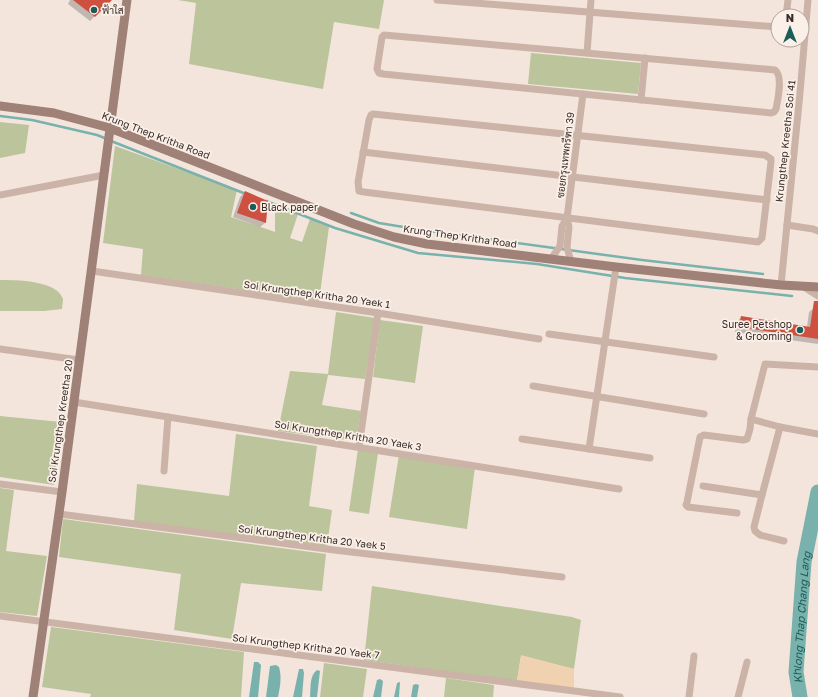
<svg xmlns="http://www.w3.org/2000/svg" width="818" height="697" font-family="'Golos Text',Sarabun,sans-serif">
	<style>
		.green { fill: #bbc49b }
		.sand { fill: #f1d2b0 }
		.water { fill: #79b2ad }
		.shadow { fill: #0003 }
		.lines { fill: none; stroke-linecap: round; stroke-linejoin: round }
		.stream { stroke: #79b2ad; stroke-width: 2.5 }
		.river { stroke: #79b2ad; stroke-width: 15 }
		.building { fill: #cd5040 }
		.street { stroke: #ccb3a7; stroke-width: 7 }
		.secondary { stroke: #a08178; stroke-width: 9 }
		.poi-dot { fill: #1b5d58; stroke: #fbf0e8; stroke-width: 1.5 }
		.labels { text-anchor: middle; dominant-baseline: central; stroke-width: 3.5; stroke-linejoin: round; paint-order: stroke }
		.poi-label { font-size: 10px; fill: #382b28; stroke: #fbf0e8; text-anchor: start }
		.street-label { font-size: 10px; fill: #382b28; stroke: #fbf0e8 }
		.water-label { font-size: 11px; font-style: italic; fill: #1b5d58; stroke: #fbf0e8 }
	</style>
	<rect width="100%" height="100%" fill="#f3e5dc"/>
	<g class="green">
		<polygon points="178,0 384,0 379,29 334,22 323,89 189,64 196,3"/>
		<polygon points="531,53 641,63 638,94 528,84"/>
		<polygon points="0,122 29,125 25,153 0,158"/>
		<polygon points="115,146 237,190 231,217 275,232 275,204 298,214 290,238 302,242 310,219 329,227 319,301 141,275 143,249 103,243"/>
		<path d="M 0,280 C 16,280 57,280 63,299 C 63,302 62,306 62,309 L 44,311 L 0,311 Z"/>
		<polygon points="336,312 375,318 365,379 328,375 322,405 361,411 356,441 278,431 290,371 328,374"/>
		<polygon points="380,320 423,326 415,383 373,377"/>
		<polygon points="0,416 61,422 54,485 0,477"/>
		<polygon points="236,434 317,446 309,506 332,510 327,546 134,521 137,484 229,496"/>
		<polygon points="358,449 378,453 369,514 349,511"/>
		<polygon points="399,455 475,467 467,529 389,517"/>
		<polygon points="0,488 14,490 6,551 47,556 37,616 0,612"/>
		<polygon points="63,519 326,554 322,591 241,583 232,639 174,630 181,574 59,557"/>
		<polygon points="372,586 572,617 581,620 574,669 521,656 517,681 364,660"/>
		<polygon points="51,627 244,652 241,697 90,697 91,694 42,687"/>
		<polygon points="324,663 367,669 363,697 320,697"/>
		<polygon points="446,678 494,685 493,697 444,697"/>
	</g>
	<polygon class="sand" points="521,655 574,669 574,688 517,681"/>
	<g class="water">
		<polygon points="254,662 258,662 261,665 258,697 249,697"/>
		<path d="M 276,665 L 279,667 C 282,677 280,687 278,697 L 266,697 L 270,666 Z"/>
		<polygon points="299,669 303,669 304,673 302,697 293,697"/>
		<path d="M 317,670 L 320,671 L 317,697 L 310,697 C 311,688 309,676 317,670 Z"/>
		<polygon points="380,679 383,681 381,697 373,697 377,680"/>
		<polygon points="400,682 399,697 394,697 397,683"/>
		<polygon points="416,684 419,685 417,697 411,697 413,685"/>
	</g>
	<g class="shadow">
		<polygon points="70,0 108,0 108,3 90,21 68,4"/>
		<polygon points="245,192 267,202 265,223 260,227 233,217 240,197"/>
		<polygon points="814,308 818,308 818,344 735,332 737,322 741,317 807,327 809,312"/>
	</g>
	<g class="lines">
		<g class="stream">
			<polyline points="0,116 32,120 97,135 107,139"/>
			<polyline points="111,141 246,194"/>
			<polyline points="266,201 335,228 418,253 537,264 625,278 792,296"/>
			<polyline points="351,213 379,223 428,231 642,260 763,274"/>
		</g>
		<path class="river" id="s1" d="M 800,697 L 796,672 L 804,562 L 818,492"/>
	</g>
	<g class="building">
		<polygon points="73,0 112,0 95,17"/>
		<polygon points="245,191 268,201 266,223 237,213"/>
		<polygon points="814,301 818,301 818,339 739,327 741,316 810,327"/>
	</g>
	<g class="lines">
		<g class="street">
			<polyline points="437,0 778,27"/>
			<polyline points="786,16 788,0"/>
			<path d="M 384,35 L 775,70 C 783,76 778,99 776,109 L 774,112 L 771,113 L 383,74 L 379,73 L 377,69 L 382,37 Z"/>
			<polyline points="587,53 591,0"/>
			<polyline points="641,100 645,58"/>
			<polygon points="373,114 765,155 771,159 771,162 762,238 758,242 364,192 359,191 358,182 369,120 371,115"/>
			<polyline points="363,152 767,200"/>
			<polyline points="0,195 104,175"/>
			<polyline points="787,225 813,229 818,231"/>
			<polyline points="551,259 560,246 562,226 567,218"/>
			<polyline points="571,262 567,247 569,227 567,218 583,94"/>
			<polyline points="92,271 378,313 539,339"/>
			<polyline points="781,285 800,93 808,0"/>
			<polyline points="804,287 818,296"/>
			<polyline points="549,334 714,357"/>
			<polyline points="0,349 79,360"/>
			<polyline points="533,386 704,414"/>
			<polyline points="74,402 619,489"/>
			<polyline points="780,427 818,434"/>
			<polyline points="522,439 650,458"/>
			<polyline points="359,447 378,313"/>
			<polyline points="589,449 616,267"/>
			<polyline points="164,471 168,417"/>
			<polyline points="0,484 62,492"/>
			<polyline points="703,486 762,495 780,427 751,419 765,364 818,367"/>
			<polyline points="762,495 754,527 755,531 760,535 784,541"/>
			<polyline points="737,513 688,507 686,505 687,502 700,437 704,435 743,440 747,439 750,429 751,419"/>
			<polyline points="59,514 334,550 562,577"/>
			<polyline points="0,616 620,697"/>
			<polyline points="689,697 694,656"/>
			<polyline points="738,697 747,662"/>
		</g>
		<g class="secondary">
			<polyline points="0,106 54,113 110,128 354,224 394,237 427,244 616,267 781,285 818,287"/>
			<polyline points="33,697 62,492 127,0"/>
		</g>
	</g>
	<g class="poi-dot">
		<circle cx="94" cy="10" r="4"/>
		<circle cx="253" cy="207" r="4"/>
		<circle cx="800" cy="330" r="4"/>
	</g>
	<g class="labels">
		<g class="poi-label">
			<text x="102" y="10">ฟ้าใส</text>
			<text x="261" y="207">Black paper</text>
			<text x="792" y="324" text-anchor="end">Suree Petshop<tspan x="792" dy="12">&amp; Grooming</tspan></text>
		</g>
		<g class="street-label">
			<text transform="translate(156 135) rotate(21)">Krung Thep Kritha Road</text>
			<text transform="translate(785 141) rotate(-84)">Krungthep Kreetha Soi 41</text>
			<text transform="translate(565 155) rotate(-83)">ซอยกรุงเทพกรีฑา 39</text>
			<text transform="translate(460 236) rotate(8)">Krung Thep Kritha Road</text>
			<text transform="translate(317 294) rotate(8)">Soi Krungthep Kritha 20 Yaek 1</text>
			<text transform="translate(60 421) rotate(-82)">Soi Krungthep Kreetha 20</text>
			<text transform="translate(348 435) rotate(9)">Soi Krungthep Kritha 20 Yaek 3</text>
			<text transform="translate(312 537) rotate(7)">Soi Krungthep Kritha 20 Yaek 5</text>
			<text transform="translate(306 646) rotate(7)">Soi Krungthep Kritha 20 Yaek 7</text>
		</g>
		<g class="water-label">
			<text stroke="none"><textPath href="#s1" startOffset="80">Khlong Thap Chang Lang</textPath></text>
		</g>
	</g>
	<g transform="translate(790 28)"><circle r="19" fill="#fbf0e8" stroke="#ada19b"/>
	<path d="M0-3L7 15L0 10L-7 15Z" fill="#1b5d58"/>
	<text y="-6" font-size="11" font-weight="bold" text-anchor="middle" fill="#382b28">N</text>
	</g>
</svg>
